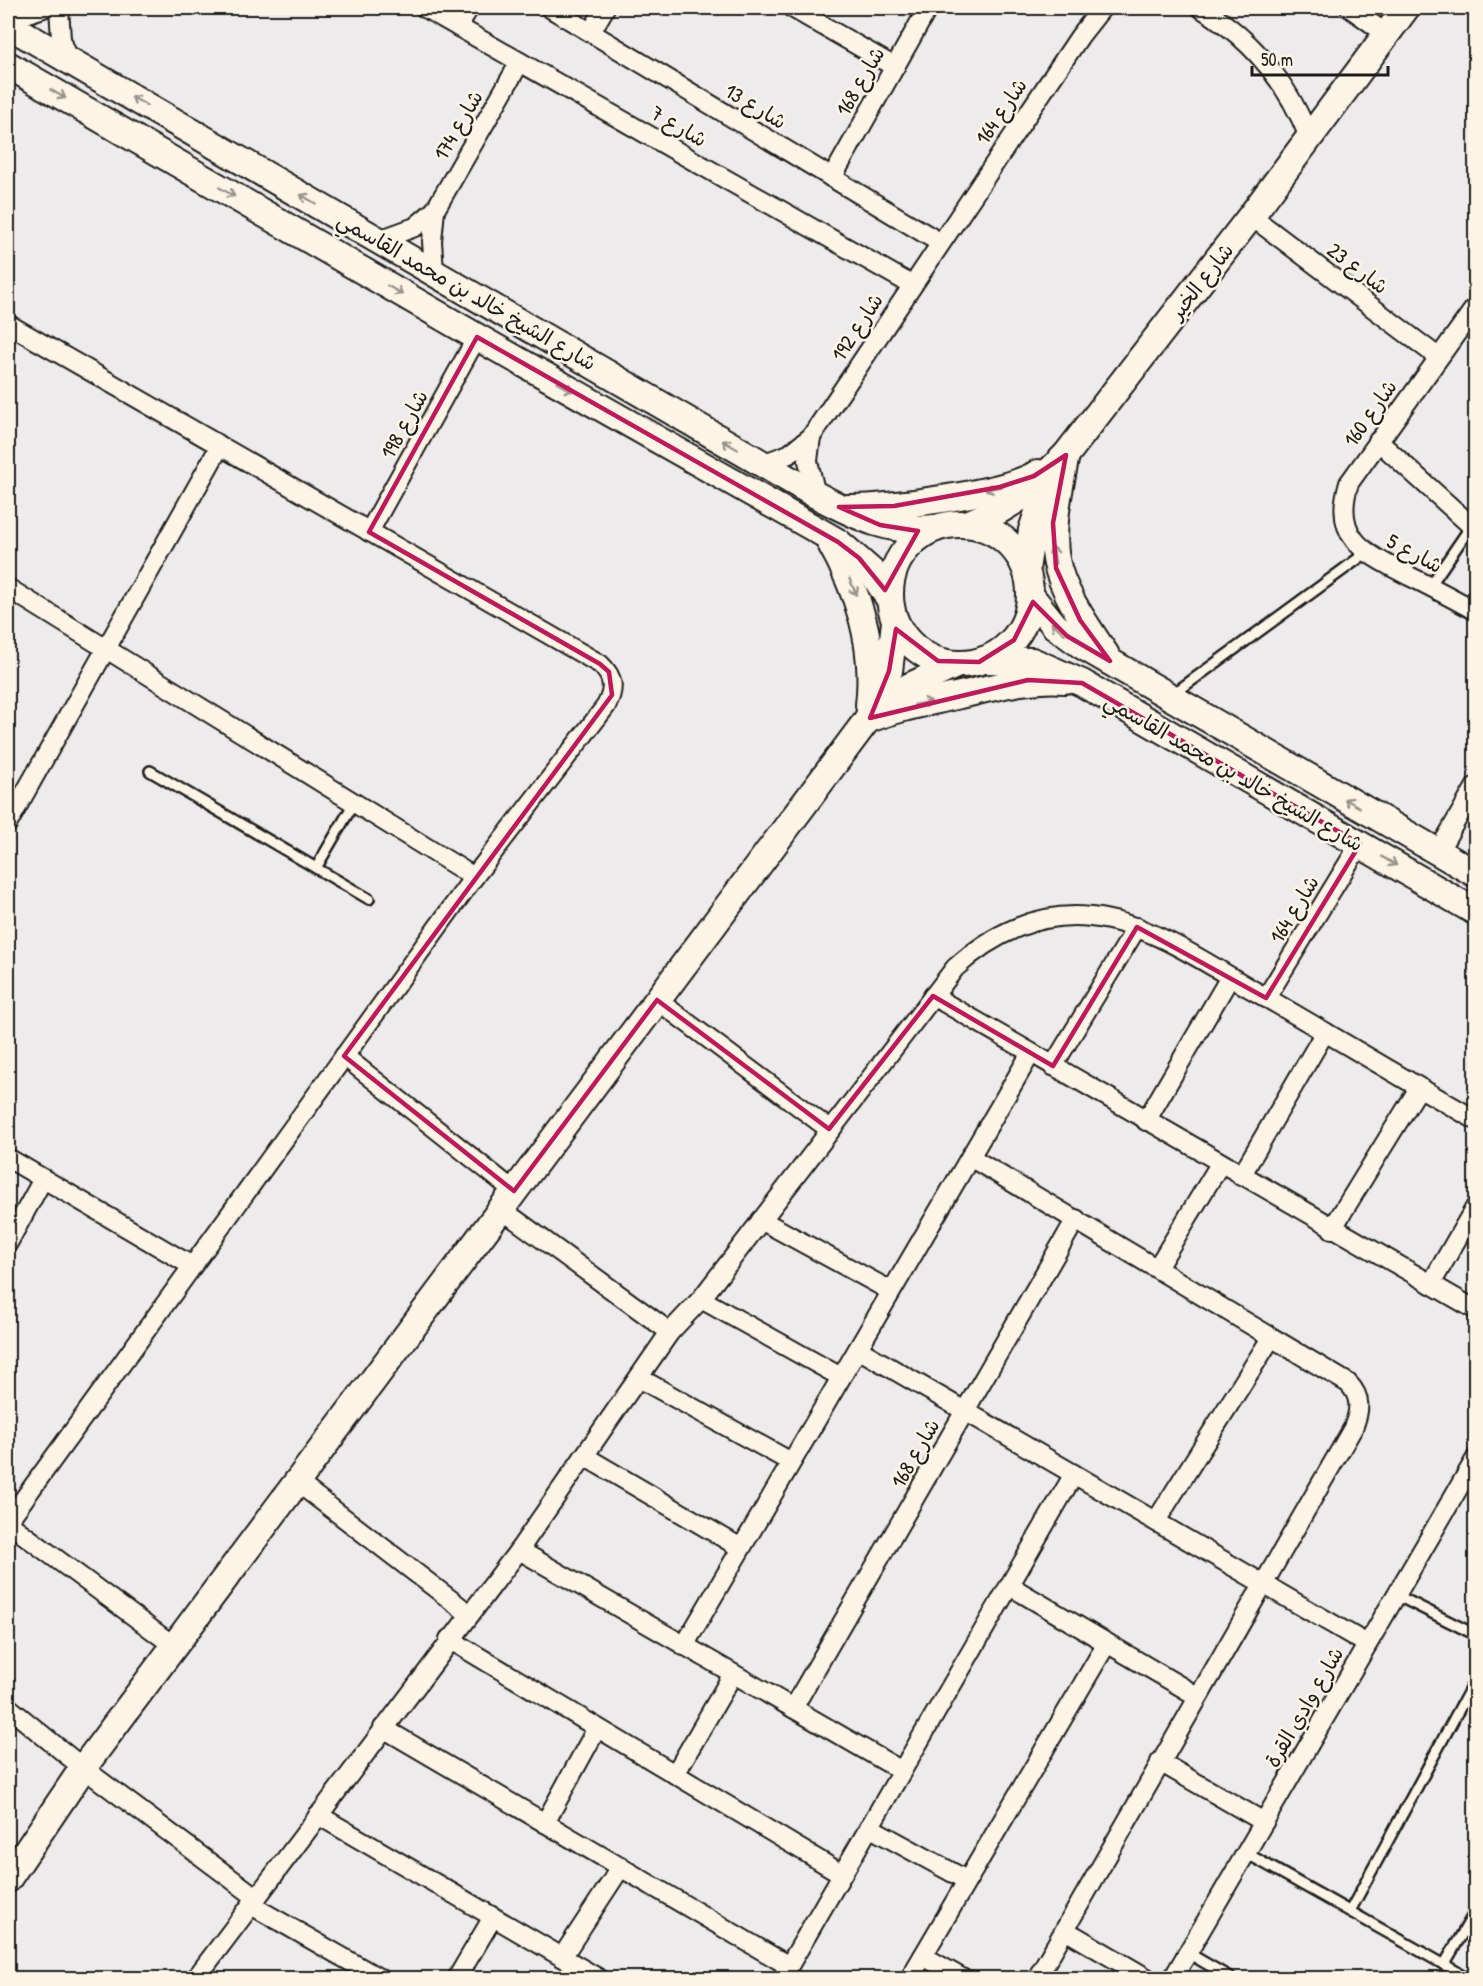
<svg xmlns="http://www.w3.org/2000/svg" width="1483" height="1986" font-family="'Patrick Hand','Playpen Sans Arabic',sans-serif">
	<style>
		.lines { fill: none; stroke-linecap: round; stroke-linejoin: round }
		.lane-casing { stroke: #1c1c1c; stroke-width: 14 }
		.street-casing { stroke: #1c1c1c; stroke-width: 22 }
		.secondary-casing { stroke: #1c1c1c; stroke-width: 30 }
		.lane { stroke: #fcf5e5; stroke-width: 9 }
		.street { stroke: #fcf5e5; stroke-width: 18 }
		.secondary { stroke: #fcf5e5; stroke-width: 26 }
		.oneway { stroke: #97938b }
		.marked { fill: none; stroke: #c2185b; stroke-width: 4.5; stroke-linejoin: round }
		.labels { text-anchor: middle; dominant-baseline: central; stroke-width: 5; stroke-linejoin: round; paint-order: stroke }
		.street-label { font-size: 21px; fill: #1c1c1c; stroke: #fcf5e5 }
	</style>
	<rect width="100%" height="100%" fill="#eeebec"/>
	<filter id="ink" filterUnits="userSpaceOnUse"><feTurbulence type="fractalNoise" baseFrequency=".0167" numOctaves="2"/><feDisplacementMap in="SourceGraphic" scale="12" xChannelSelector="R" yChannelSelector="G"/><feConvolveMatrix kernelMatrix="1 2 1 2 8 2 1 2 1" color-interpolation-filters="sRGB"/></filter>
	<g filter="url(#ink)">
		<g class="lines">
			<defs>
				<g id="lane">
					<polyline points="1430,586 1471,526"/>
					<polyline points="1172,695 1366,553"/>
					<polyline points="150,771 369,899"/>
					<polyline points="316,868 354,803"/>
					<polyline points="1396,1595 1476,1635"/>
					<polyline points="1246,1853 1468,1978"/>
					<polyline points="1350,1911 1476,1678"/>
					<polyline points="1188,1953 1231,1978"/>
					<polyline points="1444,1965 1476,1910"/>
				</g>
				<g id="street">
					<polyline points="59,8 61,39 69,60"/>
					<polyline points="425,8 912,285"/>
					<polyline points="550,8 939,242"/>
					<polyline points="792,8 895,67"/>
					<path d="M 1201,8 C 1252,39 1287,81 1309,137"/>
					<polyline points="1350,8 1385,33"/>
					<polyline points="8,20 43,8"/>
					<polyline points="458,27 469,8"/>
					<polyline points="591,32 605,8"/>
					<polyline points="832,178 928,8"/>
					<polyline points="1251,216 1438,357"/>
					<polyline points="379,240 415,227 435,210 520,62"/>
					<polyline points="434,272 432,241 435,210"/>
					<path d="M 1476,306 L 1349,483 C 1331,539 1367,554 1409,576 C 1432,587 1454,599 1476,611"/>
					<path d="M 8,324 L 600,664 C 614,677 615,689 606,706 L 474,877 L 8,1521"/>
					<polyline points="811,437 808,461 816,495"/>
					<polyline points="1378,441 1476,530"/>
					<polyline points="762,464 789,454 811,437 1080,36 1102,8"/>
					<polyline points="369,532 477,337"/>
					<polyline points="8,588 474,877"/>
					<polyline points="8,823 220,446"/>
					<polyline points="1438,852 1476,786"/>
					<polyline points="933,996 1476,1310"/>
					<polyline points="1266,998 1360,844"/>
					<polyline points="657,1000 829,1129"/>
					<polyline points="344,1056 514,1191"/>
					<polyline points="1053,1066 1137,927"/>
					<polyline points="1146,1121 1230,977"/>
					<path d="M 970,1157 L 1348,1383 C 1362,1397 1360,1411 1353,1428 L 1037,1978"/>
					<polyline points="8,1158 192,1266"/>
					<polyline points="1241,1176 1325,1032"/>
					<polyline points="501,1209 670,1332"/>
					<polyline points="761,1220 891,1291"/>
					<polyline points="1332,1229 1419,1088"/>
					<polyline points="8,1243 43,1179"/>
					<polyline points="1157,1268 1220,1164"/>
					<polyline points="1431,1284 1476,1206"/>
					<polyline points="701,1299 841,1377"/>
					<polyline points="858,1349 1367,1644"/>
					<polyline points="639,1378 791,1462"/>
					<polyline points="584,1456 741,1548"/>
					<polyline points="297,1482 468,1613"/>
					<polyline points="1156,1521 1271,1338"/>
					<polyline points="8,1523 174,1646"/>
					<polyline points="519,1550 902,1771"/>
					<polyline points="1010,1586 1197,1696"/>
					<polyline points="449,1639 842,1874"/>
					<polyline points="684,1646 1031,1053"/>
					<polyline points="8,1707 83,1768 257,1898"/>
					<polyline points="793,1708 1076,1219"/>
					<polyline points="383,1728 789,1966"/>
					<polyline points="1160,1762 1264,1822"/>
					<polyline points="675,1774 733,1674"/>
					<polyline points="318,1815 598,1978"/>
					<polyline points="545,1823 597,1728"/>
					<polyline points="869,1827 966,1880"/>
					<polyline points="251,1905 379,1978"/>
					<polyline points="1065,1930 1147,1978"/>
					<polyline points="923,1956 962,1978"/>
					<polyline points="562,1957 621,1867"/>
					<path d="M 196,1978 L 519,1550 L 670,1332 L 701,1299 L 955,968 C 992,934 1039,911 1091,917 C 1149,923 1201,960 1251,989 C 1326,1032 1400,1077 1476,1120"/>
					<polyline points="457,1978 493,1917"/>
					<polyline points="782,1978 1074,1474"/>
					<polyline points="910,1978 1107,1643"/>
					<polyline points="1173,1978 1476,1458"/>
				</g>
				<g id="secondary">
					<path d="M 8,25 L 816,495 C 856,516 889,534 935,528"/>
					<polyline points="8,65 477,337 838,542 871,571 890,600"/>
					<path d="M 1066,455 C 1045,558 1048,569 1106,655"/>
					<path d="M 848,508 C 886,509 1008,493 1038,473"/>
					<circle cx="960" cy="594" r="70"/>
					<polyline points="967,524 1000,510 1026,494 1066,455 1251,216 1406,8"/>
					<path d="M 829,540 C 858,591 876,645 869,705"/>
					<polyline points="1026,570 1032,530 1046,489"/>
					<polyline points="1030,595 1055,626 1081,645 1476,874"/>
					<polyline points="984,660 1032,661 1082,683 1476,912"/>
					<polyline points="878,709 910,686 956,665"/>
					<path d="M 867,720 C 896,708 926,703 956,696 C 992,688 1028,677 1065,680"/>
					<polyline points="8,1879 83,1768 867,720 889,671 895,622"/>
				</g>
			</defs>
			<use href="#lane" class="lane-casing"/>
			<use href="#street" class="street-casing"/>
			<use href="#secondary" class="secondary-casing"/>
			<use href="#lane" class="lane"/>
			<use href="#street" class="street"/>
			<use href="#secondary" class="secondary"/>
		</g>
		<defs><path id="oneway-shaft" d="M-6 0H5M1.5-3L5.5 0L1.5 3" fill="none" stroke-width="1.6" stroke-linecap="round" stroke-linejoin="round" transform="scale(1.5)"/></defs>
		<g class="oneway">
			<use href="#oneway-shaft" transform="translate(58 94) rotate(30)"/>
			<use href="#oneway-shaft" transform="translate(139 101) rotate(-150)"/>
			<use href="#oneway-shaft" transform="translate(227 192) rotate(30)"/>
			<use href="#oneway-shaft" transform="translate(308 199) rotate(-150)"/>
			<use href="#oneway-shaft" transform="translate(395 290) rotate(30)"/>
			<use href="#oneway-shaft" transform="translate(565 387) rotate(30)"/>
			<use href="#oneway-shaft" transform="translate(730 445) rotate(-150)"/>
			<use href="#oneway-shaft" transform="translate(994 488) rotate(170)"/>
			<use href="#oneway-shaft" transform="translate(1054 555) rotate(-98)"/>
			<use href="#oneway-shaft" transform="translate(853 587) rotate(67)"/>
			<use href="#oneway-shaft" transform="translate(1058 628) rotate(-139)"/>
			<use href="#oneway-shaft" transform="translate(923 703) rotate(-12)"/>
			<use href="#oneway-shaft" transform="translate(1352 803) rotate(-150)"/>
			<use href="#oneway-shaft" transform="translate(1389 861) rotate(30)"/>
		</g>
	</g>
	<path class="marked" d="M 477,337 L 838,542 L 859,558 L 885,590 L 918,531 L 880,525 L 839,507 L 894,506 L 1000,487 L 1034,476 L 1066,455 L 1053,523 L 1056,568 L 1080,620 L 1110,661 L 1067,636 L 1033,602 L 1014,640 L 979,662 L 938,661 L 896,629 L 889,671 L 870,718 L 1028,680 L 1082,683 L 1360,844 L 1266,998 L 1137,927 L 1053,1066 L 933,996 L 829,1129 L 657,1000 L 514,1191 L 344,1056 L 612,695 L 609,672 L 600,664 L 369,532 Z"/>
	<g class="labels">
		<g class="street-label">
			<text transform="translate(860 81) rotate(-60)">شارع 168</text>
			<text transform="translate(756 106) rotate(31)">شارع 13</text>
			<text transform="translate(1001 111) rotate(-56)">شارع 164</text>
			<text transform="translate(458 125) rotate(-60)">شارع 174</text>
			<text transform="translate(679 126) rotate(30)">شارع 7</text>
			<text transform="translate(1358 268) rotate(37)">شارع 23</text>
			<text transform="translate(1201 281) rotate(-52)">شارع الخير</text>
			<text transform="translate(467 291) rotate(30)">شارع الشيخ خالد بن محمد القاسمي</text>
			<text transform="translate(857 327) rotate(-57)">شارع 192</text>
			<text transform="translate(1370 413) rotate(-55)">شارع 160</text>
			<text transform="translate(404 424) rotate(-61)">شارع 198</text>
			<text transform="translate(1415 553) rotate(28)">شارع 5</text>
			<text transform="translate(1234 772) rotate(30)">شارع الشيخ خالد بن محمد القاسمي</text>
			<text transform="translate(1294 909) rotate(-59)">شارع 164</text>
			<text transform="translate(915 1453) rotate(-60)">شارع 168</text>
			<text transform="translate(1304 1707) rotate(-60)">شارع وادي القرة</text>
		</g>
	</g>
	<rect width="1483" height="1986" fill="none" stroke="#fcf5e5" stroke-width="30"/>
	<rect x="15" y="15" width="1453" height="1956" fill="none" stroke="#1c1c1c" stroke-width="2" filter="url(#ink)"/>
	<path d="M1252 66v9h136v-9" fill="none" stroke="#1c1c1c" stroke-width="3"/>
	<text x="1261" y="66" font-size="18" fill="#1c1c1c" stroke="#fcf5e5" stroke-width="4.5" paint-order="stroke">50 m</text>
</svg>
